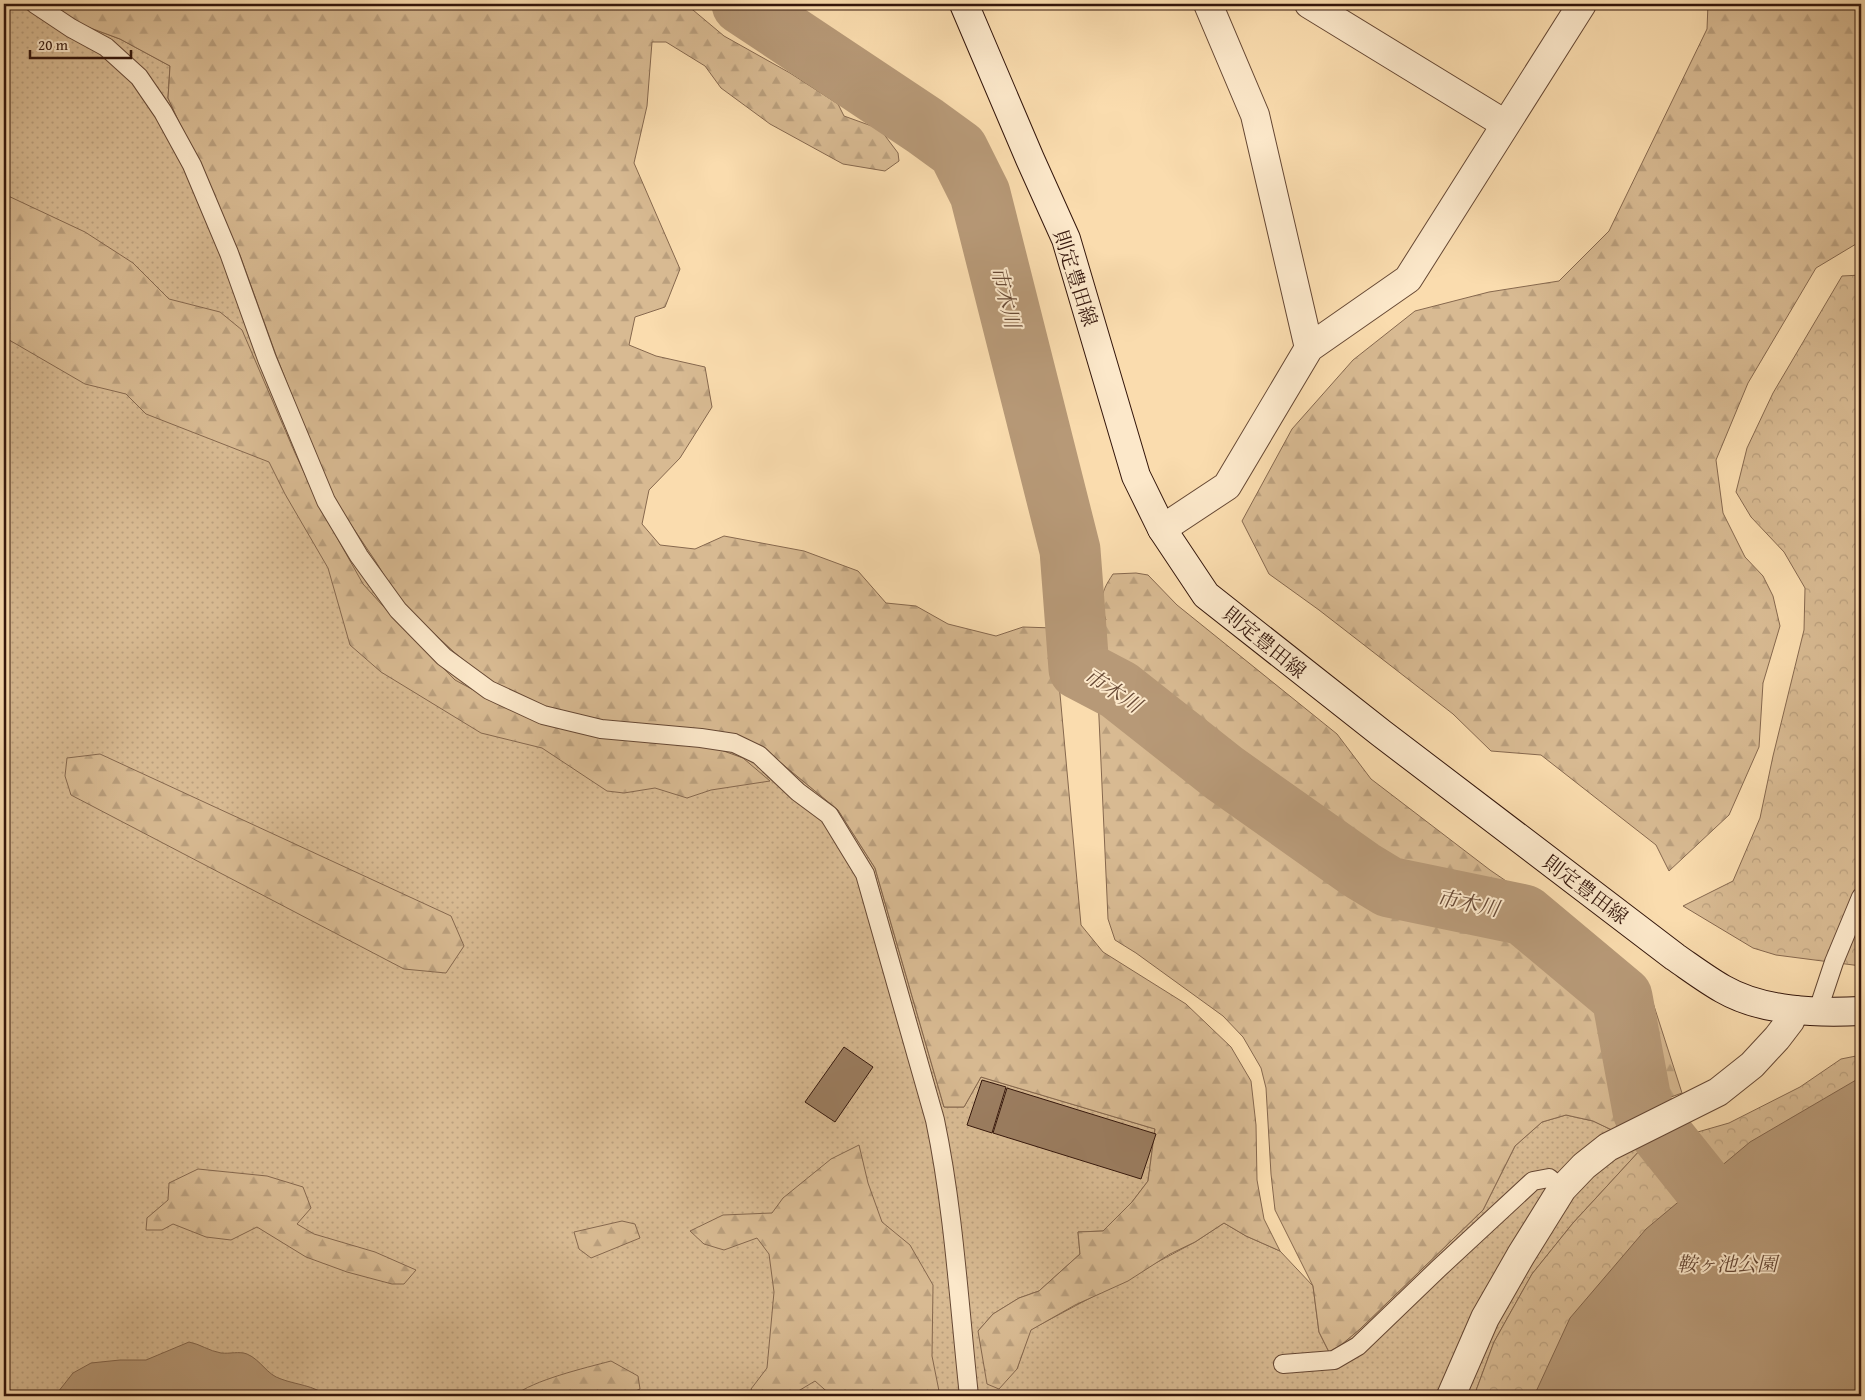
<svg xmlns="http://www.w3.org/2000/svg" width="1865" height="1400" font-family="'Gentium Book Plus','Noto Serif JP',serif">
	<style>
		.grass { fill: url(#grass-dots); stroke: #86684e }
		.forest { fill: url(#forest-firs); stroke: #86684e }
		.park { fill: url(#park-crowns); stroke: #86684e }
		.water { fill: #b79977; stroke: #83654c }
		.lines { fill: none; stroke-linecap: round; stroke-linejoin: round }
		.river { stroke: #b79977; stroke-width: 61 }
		.building { fill: #9b7d60; stroke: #34160b }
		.lane-casing { stroke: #664834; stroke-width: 20 }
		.street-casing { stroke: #664834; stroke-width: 30 }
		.secondary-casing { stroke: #34160b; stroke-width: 30 }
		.lane { stroke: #fce8ca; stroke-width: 18 }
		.street { stroke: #fce8ca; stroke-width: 28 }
		.secondary { stroke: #fce8ca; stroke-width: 28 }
		.labels { text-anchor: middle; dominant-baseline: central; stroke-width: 4; stroke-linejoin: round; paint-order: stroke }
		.street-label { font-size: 20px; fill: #34160b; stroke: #fce8ca }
		.park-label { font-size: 20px; font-style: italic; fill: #654734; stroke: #fce8ca }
		.water-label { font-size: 21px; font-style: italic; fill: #684a36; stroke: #fce8ca }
	</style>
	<defs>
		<pattern id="grass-dots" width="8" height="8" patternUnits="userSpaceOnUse" patternTransform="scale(1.25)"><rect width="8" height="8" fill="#d8ba92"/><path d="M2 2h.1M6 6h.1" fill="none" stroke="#ba9f7d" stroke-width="1.8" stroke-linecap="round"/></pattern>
		<pattern id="forest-firs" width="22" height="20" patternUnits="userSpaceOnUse" patternTransform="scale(1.25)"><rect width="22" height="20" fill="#d8ba92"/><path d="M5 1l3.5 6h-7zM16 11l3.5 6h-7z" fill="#ba9f7d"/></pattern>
		<pattern id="park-crowns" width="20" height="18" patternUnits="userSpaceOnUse" patternTransform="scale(1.25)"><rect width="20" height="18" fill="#d8ba92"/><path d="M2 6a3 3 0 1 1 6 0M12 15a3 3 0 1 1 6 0" fill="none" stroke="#ba9f7d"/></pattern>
	</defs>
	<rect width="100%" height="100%" fill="#fadcae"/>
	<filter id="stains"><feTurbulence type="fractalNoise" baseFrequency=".004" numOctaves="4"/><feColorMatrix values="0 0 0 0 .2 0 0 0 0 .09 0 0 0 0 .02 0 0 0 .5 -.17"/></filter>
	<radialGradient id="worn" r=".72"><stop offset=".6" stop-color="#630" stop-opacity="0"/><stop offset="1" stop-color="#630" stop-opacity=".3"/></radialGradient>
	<polygon class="grass" points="4,4 49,4 77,23 120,39 170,66 168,98 240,255 276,355 376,562 402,604 454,652 494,685 763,748 838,810 875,868 944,1107 964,1107 981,1077 1155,1129 1148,1181 1132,1202 1103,1231 1078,1232 1080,1254 1039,1291 1019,1298 993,1314 978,1331 1017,1369 1030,1330 1195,1242 1224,1223 1246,1236 1280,1251 1313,1286 1319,1332 1329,1352 1341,1345 1360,1329 1483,1210 1515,1146 1542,1122 1566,1115 1593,1121 1614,1131 1642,1148 1573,1223 1532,1274 1494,1342 1474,1396 4,1396"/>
	<g class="forest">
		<polygon points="49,4 683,4 693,10 724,36 790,73 838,104 844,116 880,129 898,153 899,161 885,171 843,164 770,124 721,88 705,66 666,42 652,42 647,106 634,163 680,269 665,307 635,317 629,345 656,356 705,367 712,407 680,458 649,490 642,524 660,545 695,549 724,536 804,551 858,571 886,603 916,606 948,624 996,636 1023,627 1054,628 1081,925 1103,952 1186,1004 1231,1047 1251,1081 1256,1125 1257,1180 1264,1219 1280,1251 1246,1236 1224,1223 1195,1242 1170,1254 1128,1281 1075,1305 1031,1330 1017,1369 999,1389 987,1384 978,1331 993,1314 1019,1298 1039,1291 1080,1254 1078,1232 1103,1231 1132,1202 1148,1181 1155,1129 981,1077 964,1107 944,1107 875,868 838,810 763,748 599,721 547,710 494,685 454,652 402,604 376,562 331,495 276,355 240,255 168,98 170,66 120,39 77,23"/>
		<polygon points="1708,4 1861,4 1861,241 1816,268 1748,383 1716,460 1723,513 1745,557 1763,576 1773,596 1780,626 1763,683 1759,747 1729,815 1669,871 1656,845 1541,755 1491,751 1453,714 1319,610 1269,574 1242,521 1292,429 1353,360 1415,311 1489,292 1559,281 1609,231 1707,29"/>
		<polygon points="4,194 85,232 133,263 169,299 220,312 242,330 295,453 321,509 363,584 393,617 455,680 505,707 554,727 606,737 707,745 743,758 770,781 711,790 687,798 655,788 624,793 607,791 542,748 481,733 381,672 350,645 328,568 285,494 269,462 146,414 126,394 85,384 4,337"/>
		<path d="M 1136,573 L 1148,575 L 1177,605 L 1337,734 L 1371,779 L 1490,870 L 1528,896 L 1524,903 L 1398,880 L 1389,883 L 1339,850 L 1225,763 L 1225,754 L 1113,664 L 1096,645 L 1091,622 L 1106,620 C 1099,600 1101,592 1113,574 Z"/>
		<polygon points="1098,696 1210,776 1216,776 1385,892 1514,922 1594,988 1622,1115 1614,1131 1593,1121 1566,1115 1542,1122 1515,1146 1483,1210 1360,1329 1341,1345 1329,1352 1319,1332 1313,1286 1275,1210 1271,1174 1266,1088 1261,1068 1243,1037 1223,1016 1136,953 1115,940 1108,919"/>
		<polygon points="100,754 451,916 464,946 446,973 404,969 71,795 65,776 67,758"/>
		<polygon points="1579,934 1588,936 1646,981 1682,1093 1660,1101 1642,999 1578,943"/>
		<polygon points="859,1145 868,1183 882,1222 910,1245 933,1285 932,1356 940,1396 832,1396 815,1381 795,1393 794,1396 754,1396 751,1389 767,1368 774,1292 769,1254 757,1238 724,1250 704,1244 690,1231 723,1215 772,1213 783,1198 831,1159"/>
		<polygon points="198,1169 267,1176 303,1187 311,1208 297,1224 314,1234 375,1252 416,1270 404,1284 392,1284 347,1272 306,1257 257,1227 231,1240 206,1237 173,1224 162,1230 146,1230 147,1218 168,1200 169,1183"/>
		<polygon points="622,1221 635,1224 640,1238 591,1258 579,1249 574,1232"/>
		<path d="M 611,1361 L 638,1376 L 640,1389 L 625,1396 L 514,1396 C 533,1380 585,1368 611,1361 Z"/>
	</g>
	<g class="park">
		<polygon points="1861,275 1861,966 1776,955 1753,948 1683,906 1733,881 1760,818 1773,756 1804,630 1805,588 1784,552 1751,517 1736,492 1747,448 1773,393 1842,276"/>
		<polygon points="1861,1055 1861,1396 1474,1396 1494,1342 1532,1274 1573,1223 1642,1148 1729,1123 1800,1087 1841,1059"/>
	</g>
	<g class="water">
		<polygon points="1861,1079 1861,1396 1534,1396 1570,1318 1646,1229 1750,1142 1856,1080"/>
		<path d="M 189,1342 C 200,1344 209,1351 221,1353 C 230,1354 239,1351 247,1354 C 261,1360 267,1375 281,1379 C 297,1385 313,1385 327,1396 L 58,1396 L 58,1392 L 73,1373 L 91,1363 L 120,1360 L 146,1360 Z"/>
	</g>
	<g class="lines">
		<polyline class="river" points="742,4 925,126 958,150 980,194 1070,550 1079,669 1119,690 1224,773 1361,870 1389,887 1524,915 1622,997 1643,1111 1715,1201"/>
	</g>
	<g class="building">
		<polygon points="844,1047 873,1067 835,1122 805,1102"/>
		<polygon points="982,1080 1006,1087 992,1133 967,1125"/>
		<polygon points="1007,1088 1156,1134 1141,1179 993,1133"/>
	</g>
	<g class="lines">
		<defs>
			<g id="lane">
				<path d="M 35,4 L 71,28 L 106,47 L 139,77 L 163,112 L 192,165 L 229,253 L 267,359 L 326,501 L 359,556 L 398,610 L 444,657 L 489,690 L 543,715 L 601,729 L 701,738 L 734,743 L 759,755 L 798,792 L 829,815 L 865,874 L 935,1120 C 954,1211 959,1304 969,1396"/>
				<polyline points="1817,1013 1834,962 1861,897"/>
				<polyline points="1283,1364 1334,1360 1358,1346 1438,1269 1533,1181 1549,1178 1562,1189"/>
			</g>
			<g id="street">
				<polyline points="1208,4 1255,115 1309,348"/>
				<polyline points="1309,4 1505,124"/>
				<polyline points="1162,529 1227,486 1309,348 1408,279 1582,4"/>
				<polyline points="1451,1396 1485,1318 1521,1255 1562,1189 1584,1166 1608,1147 1718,1092 1752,1065 1777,1038 1790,1021 1795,1010"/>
			</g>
			<path id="secondary" d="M 964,4 L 1030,159 L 1066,239 L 1136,476 L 1162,529 L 1206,595 L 1381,733 L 1675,957 C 1691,968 1707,980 1723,989 C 1763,1012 1817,1013 1861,1011"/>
		</defs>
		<use href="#lane" class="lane-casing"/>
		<use href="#street" class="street-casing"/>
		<use href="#secondary" class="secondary-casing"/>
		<use href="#lane" class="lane"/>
		<use href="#street" class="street"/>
		<use href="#secondary" class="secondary"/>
	</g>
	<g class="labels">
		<g class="street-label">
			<text transform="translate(1076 278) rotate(72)">則定豊田線</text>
			<text transform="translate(1265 642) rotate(39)">則定豊田線</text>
			<text transform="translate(1586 889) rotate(37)">則定豊田線</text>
		</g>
		<g class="park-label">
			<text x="1727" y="1263">鞍ヶ池公園</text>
		</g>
		<g class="water-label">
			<text transform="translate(1006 297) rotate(76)">市木川</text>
			<text transform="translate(1113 690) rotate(33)">市木川</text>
			<text transform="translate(1468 903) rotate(11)">市木川</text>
		</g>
	</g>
	<rect width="1865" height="1400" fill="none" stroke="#fadcae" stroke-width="20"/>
	<rect x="5" y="5" width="1855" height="1390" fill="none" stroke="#34160b" stroke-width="2.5"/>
	<rect x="10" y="10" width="1845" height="1380" fill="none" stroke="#34160b"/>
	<path d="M30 50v8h101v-8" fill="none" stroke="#34160b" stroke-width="2.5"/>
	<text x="38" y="50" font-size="15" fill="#34160b" stroke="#fce8ca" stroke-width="4" paint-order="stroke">20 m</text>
	<rect width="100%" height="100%" filter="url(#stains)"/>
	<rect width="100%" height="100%" fill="url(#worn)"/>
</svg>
